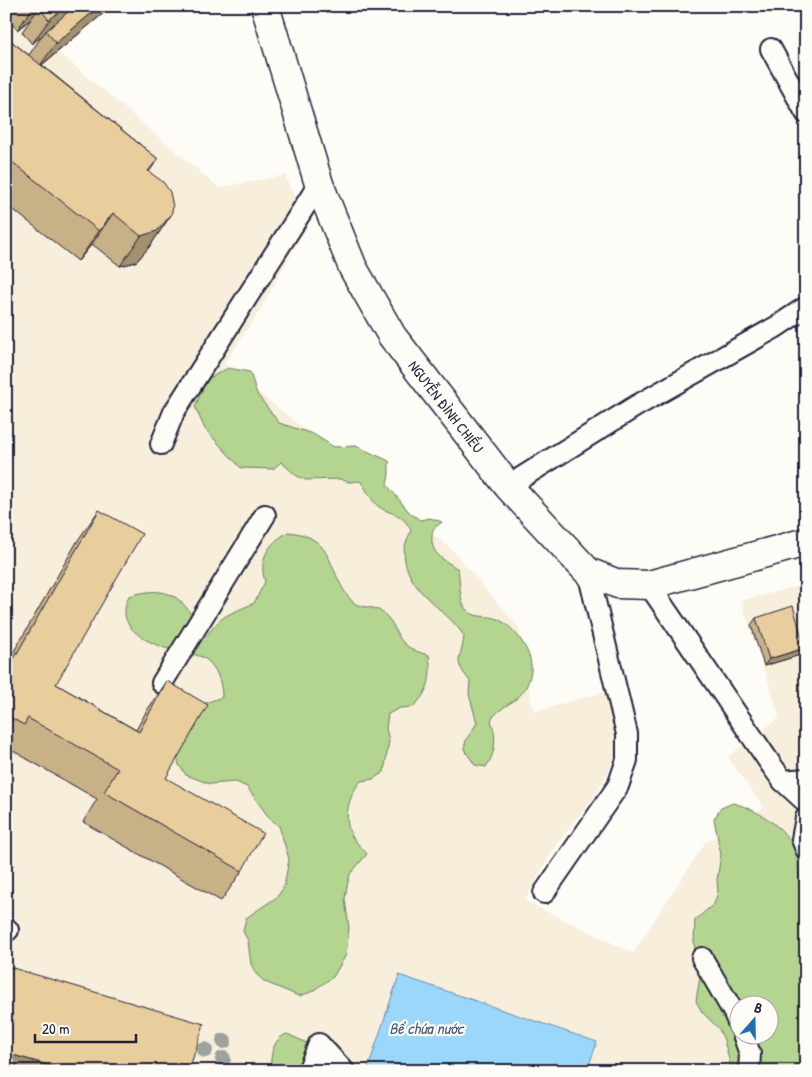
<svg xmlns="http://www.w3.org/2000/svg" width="812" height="1077" font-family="'Patrick Hand',sans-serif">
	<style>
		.built { fill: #f7eedc; fill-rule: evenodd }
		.green { fill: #b4d58f; stroke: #6b7c65; fill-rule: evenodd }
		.water { fill: #9ad7fb; stroke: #6a8fae }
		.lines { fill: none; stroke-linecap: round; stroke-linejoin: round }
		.lane-casing { stroke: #22223b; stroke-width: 24 }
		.secondary-casing { stroke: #22223b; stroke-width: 31 }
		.lane { stroke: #fdfcf7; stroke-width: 20 }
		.secondary { stroke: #fdfcf7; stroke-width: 28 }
		.tree { fill: #9da29d }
		.wall { fill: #c8b087; stroke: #22223b }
		.shaded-wall { fill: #a2906e; stroke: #22223b }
		.building { fill: #e8cd9d; stroke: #22223b }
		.labels { text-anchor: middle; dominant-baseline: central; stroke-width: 4.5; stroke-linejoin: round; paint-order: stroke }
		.street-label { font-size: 15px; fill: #22223b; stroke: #fdfcf7 }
		.water-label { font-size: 16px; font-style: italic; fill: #465875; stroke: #fdfcf7 }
	</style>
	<rect width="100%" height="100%" fill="#fdfcf7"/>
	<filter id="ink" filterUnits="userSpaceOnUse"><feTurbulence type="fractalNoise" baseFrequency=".02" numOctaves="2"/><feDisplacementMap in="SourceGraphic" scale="10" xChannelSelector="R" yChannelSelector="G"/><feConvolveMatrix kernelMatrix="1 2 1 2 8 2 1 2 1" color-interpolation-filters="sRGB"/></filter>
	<g filter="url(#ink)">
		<path class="built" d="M 6,8 L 219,188 L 285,175 L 306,227 L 259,312 L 224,364 L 452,550 L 519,628 L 533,712 L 607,691 L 619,751 L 596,794 L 553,849 L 525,901 L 633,953 L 705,843 L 764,808 L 728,757 L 780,717 L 741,601 L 806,584 L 806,1071 L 6,1071 ZM 740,1004 L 770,1004 L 770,1034 L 740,1034 Z"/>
		<g class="green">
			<path d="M 228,368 L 250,372 L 257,394 L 279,423 L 313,434 L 334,447 L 356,446 L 389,461 L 389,474 L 387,485 L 410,513 L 420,520 L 430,518 L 442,522 L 433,529 C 428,553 440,557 458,569 C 460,579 459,597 464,606 C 471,619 484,615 495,618 C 511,623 530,648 531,665 C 532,671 529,681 526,687 C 518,703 499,706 491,720 C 497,738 496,752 486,767 L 475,765 L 464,749 L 466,740 L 477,723 L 469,694 L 470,681 C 451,658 462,660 464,636 C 445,606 406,594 404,552 C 404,545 409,537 411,530 C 401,512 394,516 379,507 C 371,501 367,489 360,481 L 349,482 L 340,479 L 306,480 L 297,476 L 281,462 L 273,469 L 241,468 L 205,429 L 195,407 L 206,380 Z"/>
			<path d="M 288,532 C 337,536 327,575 352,601 C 359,609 372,605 380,611 C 403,626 389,646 429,655 C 432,677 429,692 413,707 L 400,708 L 388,714 L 386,728 L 389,741 L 384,772 L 373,779 L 361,781 C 350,793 343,815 350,832 C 353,840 362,848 367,854 L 350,874 L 347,886 L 345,899 L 349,928 L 346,955 L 333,977 L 311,992 L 299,996 L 265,982 L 256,974 L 251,964 L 248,941 L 243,931 L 246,918 L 277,897 L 284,887 L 289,859 L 279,826 L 270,819 L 247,787 L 236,782 L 210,784 L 186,775 L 179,765 L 176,752 L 197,706 L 222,697 C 222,682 216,664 202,657 C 195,654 186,654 179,652 C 152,645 112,630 129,596 C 153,589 173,588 189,611 C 195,620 198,630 205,638 C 224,612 227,616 254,603 L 265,582 C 258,559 268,544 288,532 Z"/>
			<path d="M 733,803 C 757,809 791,830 797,856 C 800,873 798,891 806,906 L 806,1071 L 732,1071 L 724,1040 L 719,1029 L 702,1012 L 696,1001 L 700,977 L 694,943 L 695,920 L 714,904 L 718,892 L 717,880 L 721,855 L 714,819 L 721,808 ZM 740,1004 L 770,1004 L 770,1034 L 740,1034 Z"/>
			<path d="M 287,1034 L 307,1043 L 317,1040 L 330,1064 L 330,1071 L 271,1071 C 270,1057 272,1039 287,1034 Z"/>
		</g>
		<polygon class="water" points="399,975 597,1042 587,1071 367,1071"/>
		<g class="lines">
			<defs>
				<g id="lane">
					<polyline points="771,49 806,113"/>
					<polyline points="161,444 174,412 319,184"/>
					<polyline points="508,486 636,406 776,327 806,307"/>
					<polyline points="649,585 772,766 783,781 806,802"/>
					<polyline points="162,683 265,515"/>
					<polyline points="783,781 806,779"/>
					<polyline points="806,818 802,839 806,849"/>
					<polyline points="544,893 618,786 627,760 627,734 588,572"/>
					<polyline points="6,928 8,930"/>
					<polyline points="702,958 734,1013 740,1027"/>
					<polyline points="743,1034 750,1054 749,1071"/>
					<polyline points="308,1071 319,1044 344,1071"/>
				</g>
				<g id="secondary">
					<path id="s1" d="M 265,6 L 319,184 L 353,268 L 392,336 L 508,486 L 588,572 L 618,584 L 649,585 L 806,542"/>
				</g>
			</defs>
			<use href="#lane" class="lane-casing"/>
			<use href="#secondary" class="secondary-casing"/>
			<use href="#lane" class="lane"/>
			<use href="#secondary" class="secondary"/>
		</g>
		<g class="tree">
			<circle cx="224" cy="1041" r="8"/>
			<circle cx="205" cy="1050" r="8"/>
			<circle cx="223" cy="1059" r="8"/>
		</g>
		<g class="wall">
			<polygon points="15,6 112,6 42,65 158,159 149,172 171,215 150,246 136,262 120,266 92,244 78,261 6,204 6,37 29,55 42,36 32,44 22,32 31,19 17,30 7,17"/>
			<polygon points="99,510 56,684 136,730 146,712 167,681 166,778 242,871 221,901 83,822 97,799 8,748 6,750 6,658 9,660 78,540"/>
			<polygon points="756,618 805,648 800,655 764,666 751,625"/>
		</g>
		<g class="shaded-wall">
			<polygon points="34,6 47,6 39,8 31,19 17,30"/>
			<polygon points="66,6 79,6 46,31 42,36 32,44 49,20"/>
			<polygon points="100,6 112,6 39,67 56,43"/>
			<polygon points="113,213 92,244 78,261 99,231"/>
			<polygon points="171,215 150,246 136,262 120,266 141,236"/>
			<polygon points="805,648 800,655 764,666 769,659"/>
			<polygon points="6,1053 69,1071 6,1071"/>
		</g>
		<g class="building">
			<polygon points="41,6 66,6 49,20 39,8"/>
			<polygon points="75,6 100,6 56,43 46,31"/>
			<polygon points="6,37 158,159 148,171 163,182 170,192 173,207 171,215 157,231 141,236 113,213 99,231 6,157"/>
			<polygon points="99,510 142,534 56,684 139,732 167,681 208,705 166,778 263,833 242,871 104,792 118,769 28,718 24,725 6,715 6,658 12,662"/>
			<polygon points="793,606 805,648 769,659 756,618"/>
			<polygon points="6,966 204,1024 190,1067 201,1071 69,1071 6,1053"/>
		</g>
	</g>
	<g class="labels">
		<g class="street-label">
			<text stroke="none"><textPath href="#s1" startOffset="444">NGUYỄN ĐÌNH CHIỂU</textPath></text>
		</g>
		<g class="water-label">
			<text x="426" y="1028">Bể chứa nước</text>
		</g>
	</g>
	<rect width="812" height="1077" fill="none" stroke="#fdfcf7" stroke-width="25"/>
	<rect x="12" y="12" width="787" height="1052" fill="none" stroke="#22223b" stroke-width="2" filter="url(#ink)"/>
	<g transform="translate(754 1020) rotate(20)"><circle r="24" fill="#fdfcf7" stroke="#a5a5ac"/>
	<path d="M0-4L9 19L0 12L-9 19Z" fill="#1f6fb2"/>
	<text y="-8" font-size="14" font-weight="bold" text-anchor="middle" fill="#22223b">B</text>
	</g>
	<path d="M35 1034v8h101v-8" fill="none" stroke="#22223b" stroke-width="2.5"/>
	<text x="42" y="1034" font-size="15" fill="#22223b" stroke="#fdfcf7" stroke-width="4" paint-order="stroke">20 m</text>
</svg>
